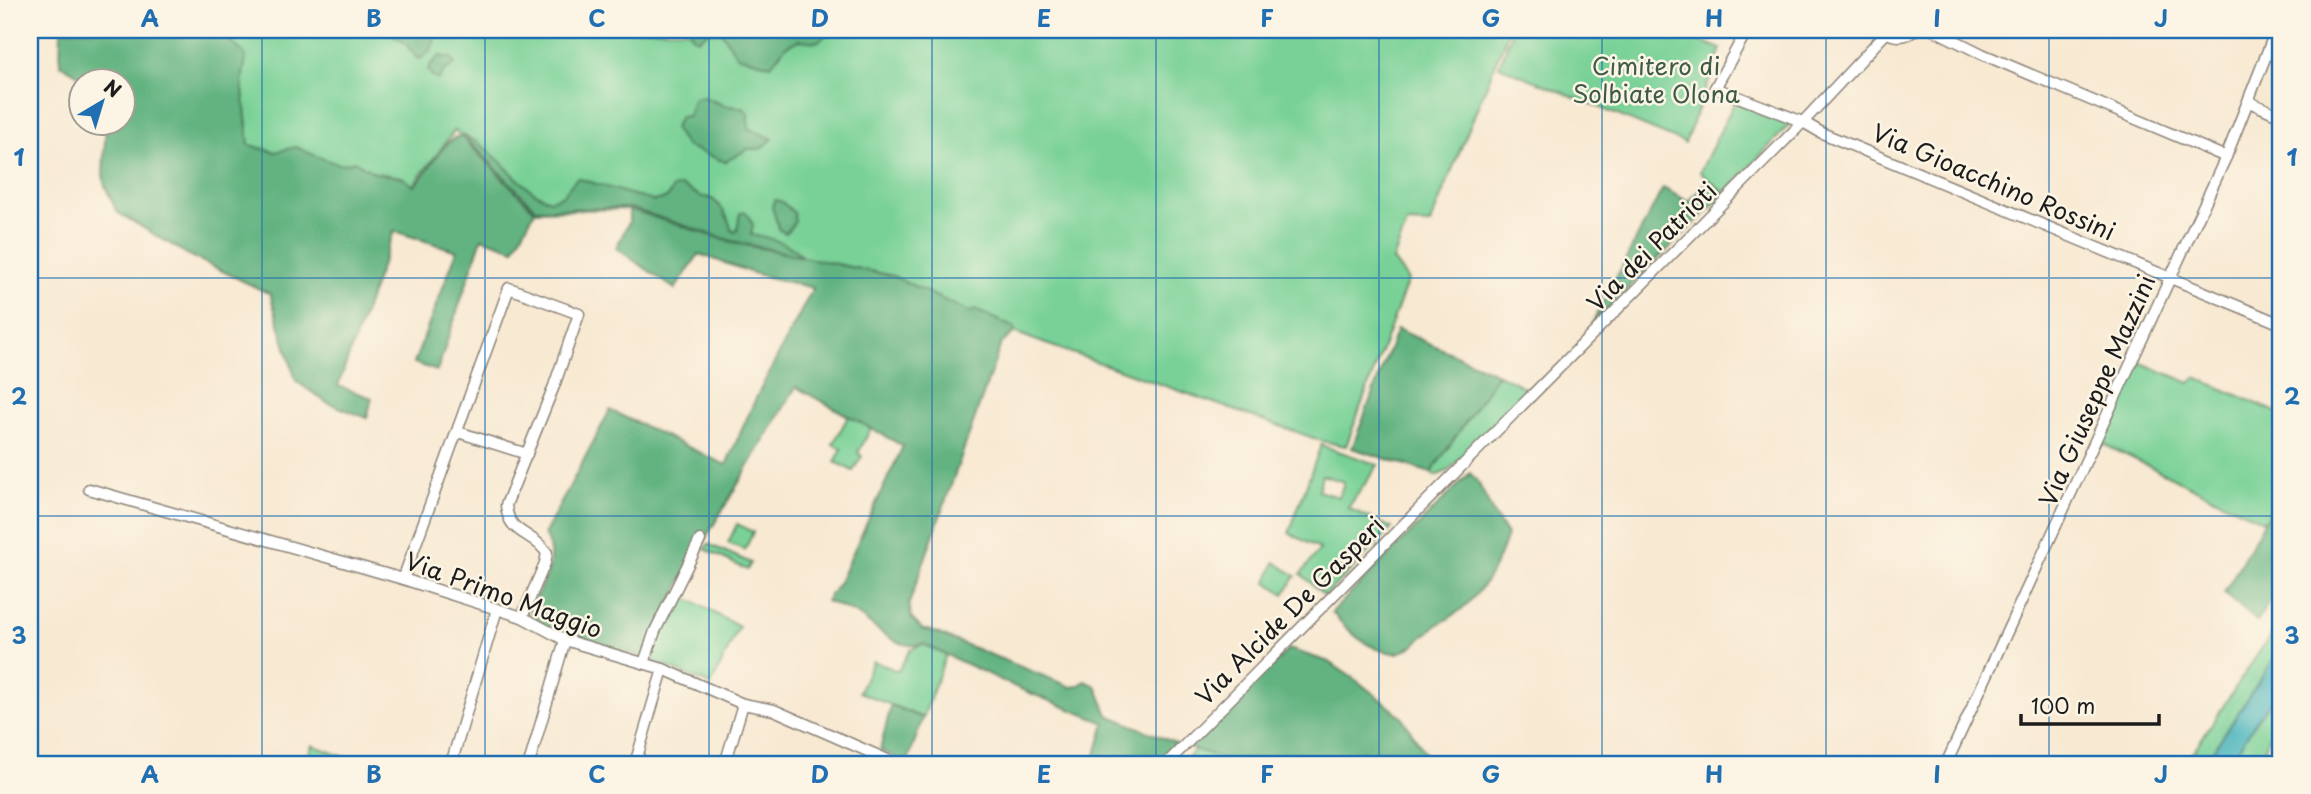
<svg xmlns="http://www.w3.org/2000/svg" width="2311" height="794" font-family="'Playpen Sans',sans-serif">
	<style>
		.green { fill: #79d197; stroke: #4a765a; stroke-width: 2; fill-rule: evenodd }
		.forest { fill: #62b380; stroke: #3f684e; stroke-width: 2 }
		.water { fill: #42b2bb; stroke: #2f676c; stroke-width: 2 }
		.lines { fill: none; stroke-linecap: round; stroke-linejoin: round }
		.minor-casing { stroke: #8a8277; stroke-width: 13 }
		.minor { stroke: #fff; stroke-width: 10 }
		.grid { fill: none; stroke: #1f6fb2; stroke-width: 2; stroke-opacity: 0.55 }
		.labels { text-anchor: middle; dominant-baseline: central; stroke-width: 5; stroke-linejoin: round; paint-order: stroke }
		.park-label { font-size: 24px; fill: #3d5b47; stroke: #fcf5e5 }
		.street-label { font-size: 24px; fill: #1c1c1c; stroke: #fcf5e5 }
		.neatline { fill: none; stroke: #1f6fb2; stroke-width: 2.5 }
		.grid-label { font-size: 23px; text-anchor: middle; font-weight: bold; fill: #1f6fb2 }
	</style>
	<rect width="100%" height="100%" fill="#fcf5e5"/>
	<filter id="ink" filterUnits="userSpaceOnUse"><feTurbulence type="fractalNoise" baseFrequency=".0143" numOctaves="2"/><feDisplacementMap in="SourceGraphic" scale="14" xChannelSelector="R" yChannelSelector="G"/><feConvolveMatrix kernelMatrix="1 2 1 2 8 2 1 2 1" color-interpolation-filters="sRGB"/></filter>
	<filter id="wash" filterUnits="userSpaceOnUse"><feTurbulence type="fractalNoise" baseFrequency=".00686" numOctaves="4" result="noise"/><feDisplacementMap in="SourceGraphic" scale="28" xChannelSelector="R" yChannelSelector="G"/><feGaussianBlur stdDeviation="1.57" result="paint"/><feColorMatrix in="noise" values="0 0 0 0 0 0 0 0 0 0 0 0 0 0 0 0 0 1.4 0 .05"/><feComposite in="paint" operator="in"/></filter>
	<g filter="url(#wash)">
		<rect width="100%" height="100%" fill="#f8e9d2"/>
		<g class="green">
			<polygon points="203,30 1509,30 1430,224 1407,223 1393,260 1408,280 1346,446 1322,441 1032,339 989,322 893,276 731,242 629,209 535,211 455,130 411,188 249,145 242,81"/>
			<polygon points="1513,30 1673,30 1721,49 1685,143 1499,66"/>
			<polygon points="1735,101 1788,121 1790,124 1725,193 1700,172"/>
			<polygon points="2139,362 2190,383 2195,377 2281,414 2281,530 2101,443"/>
			<polygon points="1498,374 1528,389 1448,471 1435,476 1431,473"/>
			<polygon points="849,415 871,428 858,453 862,456 853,471 835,462 842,449 833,444"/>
			<path d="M 1321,445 L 1378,465 L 1348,508 L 1392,528 L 1325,596 L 1301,574 L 1320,549 L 1289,533 ZM 1322,475 L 1344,482 L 1339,497 L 1318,491 Z"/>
			<polygon points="737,524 753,532 745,550 728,543"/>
			<polygon points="708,544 751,563 747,570 705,549"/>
			<polygon points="1275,562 1296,576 1284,594 1267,582"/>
			<polygon points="678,593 739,627 711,685 648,659 658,631"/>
			<polygon points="2281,619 2281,699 2263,755 2262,764 2185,764"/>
			<polygon points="923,644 946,655 923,718 859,692 873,661 898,671 910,650"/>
			<polygon points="1201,744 1288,764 1181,764"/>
			<polygon points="312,745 356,761 355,764 305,764"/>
		</g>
		<g class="forest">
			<path d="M 61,30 L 225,30 L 231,42 L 244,53 L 246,58 L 242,81 L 249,145 L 275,152 L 296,147 C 305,151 335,165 342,164 C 346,164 350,162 354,161 L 375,173 L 402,177 L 414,186 C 429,174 443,137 461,136 L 535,211 L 514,249 L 482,238 L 437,371 L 414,363 L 457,251 L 394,231 L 338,386 L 372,398 L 367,418 L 326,402 L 296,381 L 270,294 L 187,254 L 117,212 L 105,186 L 103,174 L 106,123 L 122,122 L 122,80 L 87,80 L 60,64 Z"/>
			<polygon points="386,30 430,30 435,40 429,52 420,59 416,57 405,43"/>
			<polygon points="689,30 828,30 828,34 817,42 799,40 786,46 771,65 737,56 722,33 709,31 699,39 693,37"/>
			<polygon points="440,56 451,58 455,64 445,70 438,80 433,77 428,70 431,64"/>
			<polygon points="697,97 704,97 723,105 743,108 748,113 748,123 750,129 773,139 760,149 748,149 725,162 686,146 674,128 680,117 688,116 693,100"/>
			<path d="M 462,134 C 468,138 476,141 481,145 C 505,162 522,190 550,200 L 562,196 L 577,178 L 653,201 L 667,198 L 673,188 L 682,186 L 702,197 C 716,195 729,217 731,229 L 734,232 L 737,231 L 740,213 L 746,212 L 753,225 L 751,235 C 762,234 796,246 801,256 L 732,241 L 630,208 L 536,209 Z"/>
			<polygon points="1707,180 1725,193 1592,324 1663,188 1689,202"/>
			<polygon points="775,200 782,202 794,213 795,222 786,233 779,230 772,206"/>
			<path d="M 629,209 L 731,242 L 893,276 L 969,312 L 976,310 L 1015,328 L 1015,332 L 1001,344 L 909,604 L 912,619 L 923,630 L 929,630 L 1071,687 L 1078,686 L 1085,681 L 1096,686 L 1108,715 L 1176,743 L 1155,764 L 1093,764 L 1105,723 L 1020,689 L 923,644 C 898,651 877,628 858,615 C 848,609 837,606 826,601 L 839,582 L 903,446 L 796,387 L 689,566 L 643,657 C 617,650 536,636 529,608 C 542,586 560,559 544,535 L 610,410 L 726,465 L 756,398 L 813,288 L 756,274 L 699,254 L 675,289 L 616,248 L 629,222 Z"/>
			<polygon points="1397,329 1498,374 1431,473 1352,448"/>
			<path d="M 1470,473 L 1479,484 L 1493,513 L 1507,535 C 1497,567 1480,598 1451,617 C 1445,621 1438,624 1433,628 C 1422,637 1408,654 1393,653 C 1367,650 1347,630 1332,612 Z"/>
			<polygon points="2281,492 2281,584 2257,621 2224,593"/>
			<polygon points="1289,649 1329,662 1360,683 1401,716 1432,764 1238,764 1188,747"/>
			<polygon points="891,705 923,718 907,763 880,750"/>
		</g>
		<polygon class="water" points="2281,648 2281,687 2256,721 2229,764 2204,764"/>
	</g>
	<g filter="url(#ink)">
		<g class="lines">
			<defs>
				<g id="minor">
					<polyline points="1747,30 1715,88 1803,122 1822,133 2281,324"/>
					<path d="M 1883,30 C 1893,38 1906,38 1915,30"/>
					<polyline points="1934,30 1982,54 2226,157"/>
					<polyline points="2249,102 2281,116"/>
					<polyline points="458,432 527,454"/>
					<polyline points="89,489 403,579 522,617 565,640 663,669 743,704 774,710 897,764"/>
					<path d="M 403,579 L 509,288 L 579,314 L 554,386 L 506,505 C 508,535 532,531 547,553 L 545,563 L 522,617"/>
					<polyline points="644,663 655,631 700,540"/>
					<polyline points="451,764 497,609"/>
					<polyline points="529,764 565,640"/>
					<polyline points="635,764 663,669"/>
					<polyline points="725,764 743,704"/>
					<polyline points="1166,764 1803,122 1886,33"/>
					<polyline points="1946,764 2226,157 2276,30"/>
				</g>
			</defs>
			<use href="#minor" class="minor-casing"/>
			<use href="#minor" class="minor"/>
		</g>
	</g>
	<path class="grid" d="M 262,30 L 262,764M 485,30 L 485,764M 709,30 L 709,764M 932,30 L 932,764M 1156,30 L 1156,764M 1379,30 L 1379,764M 1602,30 L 1602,764M 1826,30 L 1826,764M 2049,30 L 2049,764M 30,278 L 2281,278M 30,516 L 2281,516"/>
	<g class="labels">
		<g class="park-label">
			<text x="1656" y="65">Cimitero di<tspan x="1656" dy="28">Solbiate Olona</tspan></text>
		</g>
		<g class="street-label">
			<text transform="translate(1994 181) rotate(23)">Via Gioacchino Rossini</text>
			<text transform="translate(1651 246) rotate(-45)">Via dei Patrioti</text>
			<text transform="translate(2096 390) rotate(-66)">Via Giuseppe Mazzini</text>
			<text transform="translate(504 594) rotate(20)">Via Primo Maggio</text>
			<text transform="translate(1289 610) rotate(-45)">Via Alcide De Gasperi</text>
		</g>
	</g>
	<rect width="2311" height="794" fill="none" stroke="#fcf5e5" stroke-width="77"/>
	<g transform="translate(102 102) rotate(38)"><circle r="33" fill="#fcf5e5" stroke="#a29e95" stroke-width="2"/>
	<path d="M0-5L12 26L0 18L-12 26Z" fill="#1f6fb2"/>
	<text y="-10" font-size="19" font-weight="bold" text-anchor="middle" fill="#1c1c1c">N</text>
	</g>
	<path d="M2021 714v10h138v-10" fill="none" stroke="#1c1c1c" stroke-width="3.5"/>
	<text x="2031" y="714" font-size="21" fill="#1c1c1c" stroke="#fcf5e5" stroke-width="5" paint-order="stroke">100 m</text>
	<rect x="38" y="38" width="2234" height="718" class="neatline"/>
	<g class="grid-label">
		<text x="150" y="27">A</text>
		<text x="374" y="27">B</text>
		<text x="597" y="27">C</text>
		<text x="820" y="27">D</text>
		<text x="1044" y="27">E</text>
		<text x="1267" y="27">F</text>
		<text x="1491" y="27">G</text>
		<text x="1714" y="27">H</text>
		<text x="1937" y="27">I</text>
		<text x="2161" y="27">J</text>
		<text x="19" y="166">1</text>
		<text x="2292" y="166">1</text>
		<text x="19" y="405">2</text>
		<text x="2292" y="405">2</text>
		<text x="19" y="644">3</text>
		<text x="2292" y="644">3</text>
		<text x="150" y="783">A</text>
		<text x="374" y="783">B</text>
		<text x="597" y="783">C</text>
		<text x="820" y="783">D</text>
		<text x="1044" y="783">E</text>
		<text x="1267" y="783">F</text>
		<text x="1491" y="783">G</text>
		<text x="1714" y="783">H</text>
		<text x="1937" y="783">I</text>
		<text x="2161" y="783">J</text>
	</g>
</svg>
